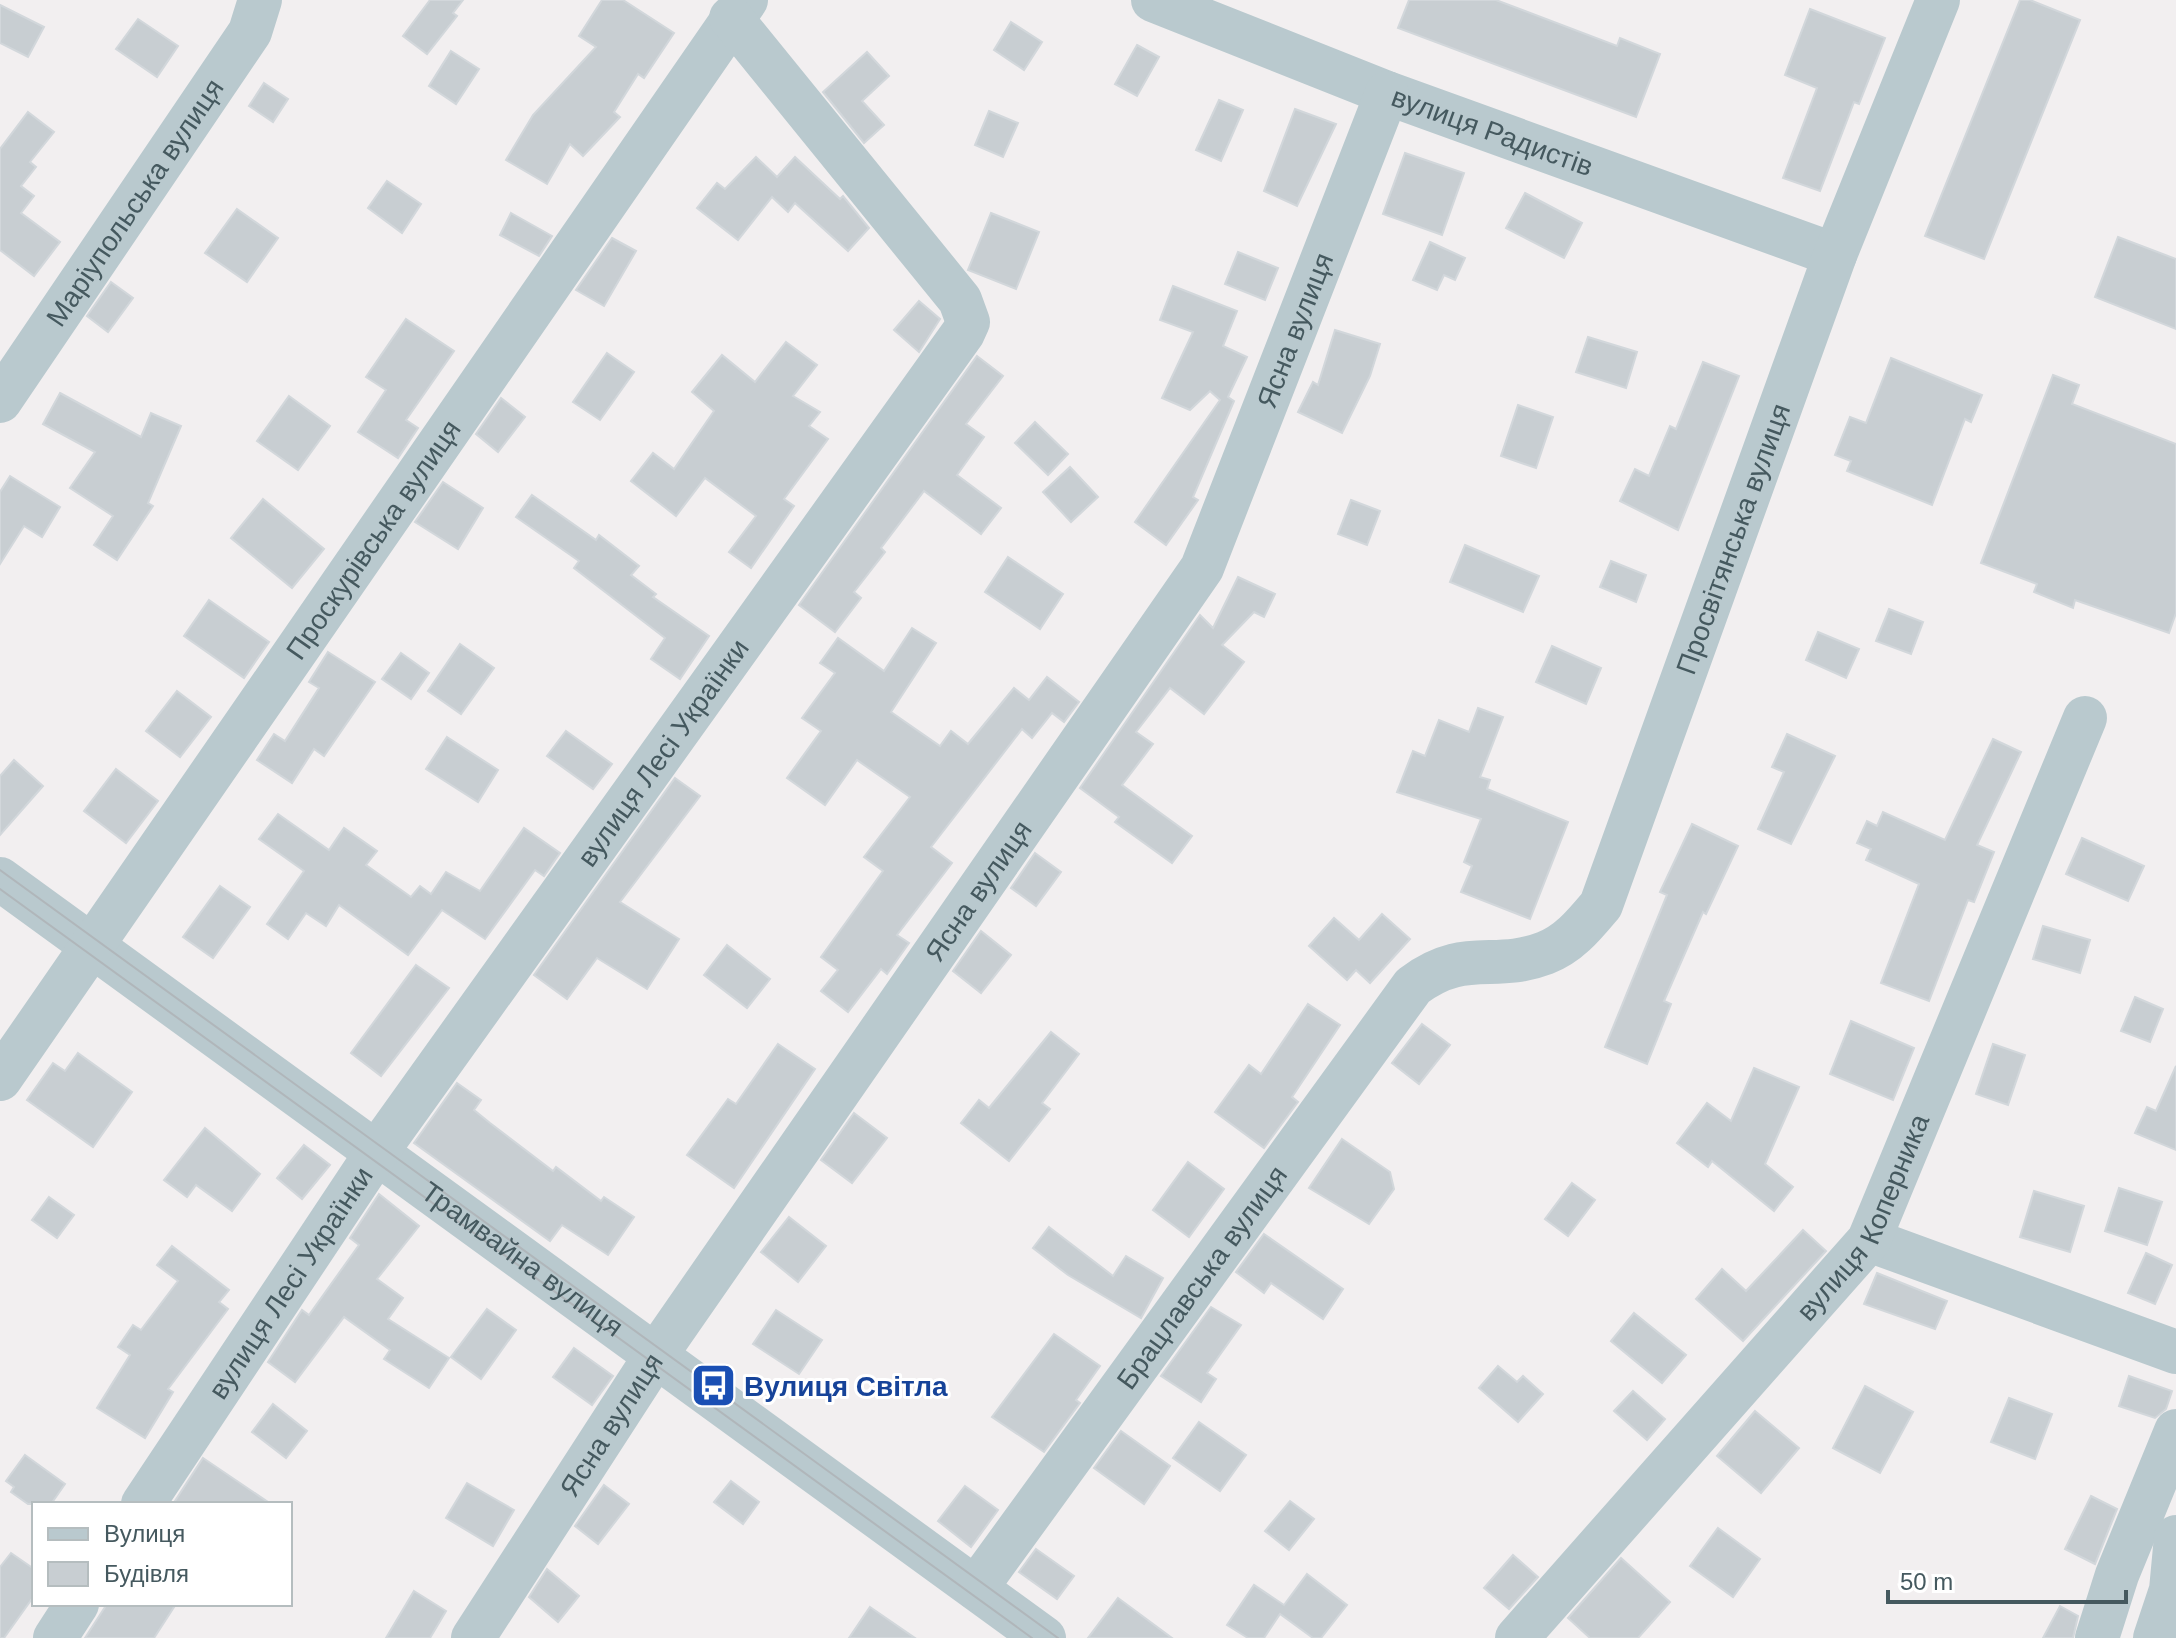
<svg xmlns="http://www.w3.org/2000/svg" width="2176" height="1638" font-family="Helvetica,sans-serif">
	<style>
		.building { fill: #c8ced2; stroke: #d2d7db; stroke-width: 2 }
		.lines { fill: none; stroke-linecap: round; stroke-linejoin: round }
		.minor { stroke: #b9c9ce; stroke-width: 44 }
		.tram { stroke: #b0b6ba; stroke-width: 2 }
		.labels { text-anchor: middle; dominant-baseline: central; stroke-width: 6; stroke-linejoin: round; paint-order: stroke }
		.street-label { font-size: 28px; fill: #45595f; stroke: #fff }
		.transit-label { font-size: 28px; font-weight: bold; fill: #164399; stroke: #fff; text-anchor: start }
	</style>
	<rect width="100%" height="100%" fill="#f2eff0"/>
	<g class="building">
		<polygon points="430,0 463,0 453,13 457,16 427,54 403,36"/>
		<polygon points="602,0 623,0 674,33 644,78 638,74 614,112 620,117 583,156 570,144 547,184 506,160 533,115 596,47 579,36"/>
		<polygon points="1409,0 1496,0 1617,46 1620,38 1660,54 1636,117 1398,28"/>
		<polygon points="2020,0 2030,0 2080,20 1984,259 1925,236"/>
		<polygon points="0,5 44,27 28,57 0,43"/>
		<polygon points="1810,9 1885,38 1859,104 1854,102 1820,191 1783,178 1817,88 1785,75"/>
		<polygon points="138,19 178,46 157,77 116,49"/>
		<polygon points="1011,22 1042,42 1024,70 994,50"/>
		<polygon points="1137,45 1159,57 1137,96 1115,84"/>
		<polygon points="451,51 479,69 456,104 429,86"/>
		<polygon points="867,52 889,76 862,101 884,125 864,143 823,92"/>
		<polygon points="264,83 288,99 273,122 249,106"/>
		<polygon points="1219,100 1243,110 1221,161 1196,150"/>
		<polygon points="1295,109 1336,124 1297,206 1264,191"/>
		<polygon points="989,111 1018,123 1003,157 975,145"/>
		<polygon points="28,112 54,132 30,162 36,167 21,186 34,196 21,213 60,242 34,276 0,250 0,149"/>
		<polygon points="1405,153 1464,173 1442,235 1383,214"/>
		<polygon points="756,157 777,177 795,157 840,199 843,196 869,228 848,251 795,203 788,212 772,197 738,240 697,208 717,183 725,189"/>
		<polygon points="387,181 421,204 402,233 368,208"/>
		<polygon points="1525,193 1582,223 1564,258 1506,228"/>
		<polygon points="237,209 278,238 247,282 205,253"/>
		<polygon points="511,213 552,236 539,256 500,235"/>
		<polygon points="991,213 1039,232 1016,289 968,270"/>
		<polygon points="2118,237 2176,259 2176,329 2095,297"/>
		<polygon points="612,238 636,251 604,306 576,290"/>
		<polygon points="1430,242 1465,258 1455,280 1444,275 1437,290 1413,280"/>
		<polygon points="1238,252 1278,268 1265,300 1225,284"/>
		<polygon points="111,282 133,298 108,332 87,316"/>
		<polygon points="1173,286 1237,311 1223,346 1247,357 1228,397 1234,401 1193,497 1198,500 1166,545 1135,522 1220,400 1210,391 1190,410 1162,398 1193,332 1160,320"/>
		<polygon points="919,301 940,319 919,352 894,330"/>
		<polygon points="406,319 454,351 406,420 418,428 398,458 358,432 386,390 366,377"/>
		<polygon points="1335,330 1380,344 1370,376 1342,433 1298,412 1313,382 1318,385"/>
		<polygon points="1588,337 1637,352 1626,388 1576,372"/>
		<polygon points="786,342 817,365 793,396 820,412 809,426 828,439 784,499 794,506 751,568 729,552 756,516 705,478 676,516 631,481 653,453 674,469 714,411 692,392 722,355 755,382"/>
		<polygon points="607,353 634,372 600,420 573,402"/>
		<polygon points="977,356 1003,376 966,424 984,437 957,475 1001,508 981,534 924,491 881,548 885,552 854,592 861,598 835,632 799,605"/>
		<polygon points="1891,358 1982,395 1971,422 1965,419 1932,505 1847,471 1851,461 1835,455 1850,417 1866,423"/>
		<polygon points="1703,362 1739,376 1678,530 1620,501 1635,469 1649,476 1670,426 1676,429"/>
		<polygon points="2053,375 2079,385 2072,404 2176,444 2176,613 2169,633 2075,600 2073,608 2034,592 2037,584 1981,563"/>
		<polygon points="60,393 141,437 151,413 181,426 148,503 153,506 117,560 94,545 113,516 70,488 95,452 43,424"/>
		<polygon points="289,396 330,426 298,470 257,441"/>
		<polygon points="501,398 525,417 498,452 476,434"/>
		<polygon points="1518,405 1553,417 1536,468 1501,456"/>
		<polygon points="1035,422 1068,454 1048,475 1015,443"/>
		<polygon points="1070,467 1098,497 1071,522 1043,492"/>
		<polygon points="10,476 60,507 42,537 24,526 0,564 0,492"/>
		<polygon points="443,482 483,508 458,549 415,522"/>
		<polygon points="532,495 596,540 599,535 639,566 631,575 656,594 653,597 709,636 680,679 651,659 665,638 574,568 579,561 516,517"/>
		<polygon points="263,499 324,549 292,588 231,538"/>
		<polygon points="1351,500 1380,511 1367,545 1338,534"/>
		<polygon points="1465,545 1539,576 1523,612 1450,582"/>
		<polygon points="1008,557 1063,594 1040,629 985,592"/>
		<polygon points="1611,561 1646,575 1636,602 1600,587"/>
		<polygon points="1238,577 1275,594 1264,617 1254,612 1222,645 1244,662 1204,714 1170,688 1136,732 1153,744 1122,785 1192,836 1172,863 1115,822 1119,817 1080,788 1200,615 1213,628"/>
		<polygon points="209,600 269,642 244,678 184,636"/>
		<polygon points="1889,609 1923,622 1911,654 1876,641"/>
		<polygon points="912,628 936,643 891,712 940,746 951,731 968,744 1014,688 1029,700 1047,677 1079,702 1064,722 1052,713 1032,738 1022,729 931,847 952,863 897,935 909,943 887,974 881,969 848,1012 821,991 838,970 821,957 883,871 864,857 910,797 857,760 825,805 787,778 821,731 802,718 835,673 820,663 838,638 884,671"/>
		<polygon points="1818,632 1859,649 1846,678 1806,660"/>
		<polygon points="460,644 494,668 461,714 428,691"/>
		<polygon points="1552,646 1601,668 1586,704 1536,682"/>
		<polygon points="328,652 375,682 324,756 314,749 292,783 257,760 274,734 285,741 319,688 309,682"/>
		<polygon points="401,653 429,673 411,699 382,679"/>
		<polygon points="177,691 211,717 180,757 146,731"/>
		<polygon points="1478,708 1503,717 1480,777 1490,780 1487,789 1568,822 1530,919 1461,892 1472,866 1464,862 1481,819 1397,792 1413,751 1425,756 1439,720 1469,732"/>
		<polygon points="566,731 612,764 593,789 547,756"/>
		<polygon points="1787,734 1835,756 1791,844 1758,829 1784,772 1772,767"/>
		<polygon points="447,737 498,770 478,802 426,769"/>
		<polygon points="1993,739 2021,752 1977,845 1994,852 1974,902 1968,900 1929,1001 1881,983 1919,884 1866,860 1871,849 1857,843 1867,821 1877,826 1883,812 1945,840"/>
		<polygon points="14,760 43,786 0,835 0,776"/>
		<polygon points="116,769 158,801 126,843 84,811"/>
		<polygon points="675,778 700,796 620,902 679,939 647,989 597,958 567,999 534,975"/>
		<polygon points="278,814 329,850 344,828 377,851 366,865 411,897 420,886 431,894 446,872 480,891 524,828 560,853 544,876 535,870 485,939 442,910 408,955 339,905 326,926 306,913 288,939 267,924 304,871 259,839"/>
		<polygon points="1692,824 1738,846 1706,914 1703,912 1664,1001 1671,1004 1647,1064 1605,1047 1667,895 1660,892"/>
		<polygon points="2082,838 2144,866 2128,901 2066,874"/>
		<polygon points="1035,853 1061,872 1036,906 1011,888"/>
		<polygon points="220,886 250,907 213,958 183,937"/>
		<polygon points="1382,914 1410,939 1370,983 1356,970 1347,980 1309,946 1334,918 1359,940"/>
		<polygon points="2043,926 2090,940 2080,973 2033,959"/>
		<polygon points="981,931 1011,955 981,993 953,971"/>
		<polygon points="727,945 770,979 747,1008 704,975"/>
		<polygon points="416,965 449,988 381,1076 351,1053"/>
		<polygon points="2135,997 2163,1009 2150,1042 2121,1031"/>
		<polygon points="1308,1004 1340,1025 1292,1097 1298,1102 1264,1148 1215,1112 1249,1065 1261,1074"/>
		<polygon points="1851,1021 1914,1048 1893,1100 1830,1074"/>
		<polygon points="1422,1024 1450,1045 1419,1084 1392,1063"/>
		<polygon points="1051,1032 1079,1054 1042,1103 1050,1109 1009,1161 961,1123 979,1100 989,1108"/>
		<polygon points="778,1044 815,1069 734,1188 687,1155 728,1099 736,1104"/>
		<polygon points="1993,1044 2025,1055 2008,1105 1976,1094"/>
		<polygon points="78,1053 132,1092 93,1147 27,1100 53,1063 65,1071"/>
		<polygon points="2176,1066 2176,1150 2135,1133 2147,1107 2156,1111"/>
		<polygon points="1754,1068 1799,1087 1765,1164 1793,1187 1774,1211 1712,1161 1708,1167 1677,1143 1707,1103 1731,1121"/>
		<polygon points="457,1083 481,1100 474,1110 490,1123 553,1171 556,1167 601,1201 604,1197 634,1217 608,1255 562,1225 550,1241 414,1143"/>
		<polygon points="854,1113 887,1138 852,1183 821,1160"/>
		<polygon points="205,1128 260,1174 232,1211 196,1185 187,1197 164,1180"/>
		<polygon points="1342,1139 1390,1172 1394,1189 1369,1224 1309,1188"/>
		<polygon points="304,1145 330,1165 302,1199 277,1178"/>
		<polygon points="1188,1162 1224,1189 1189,1237 1153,1210"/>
		<polygon points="1572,1183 1595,1200 1568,1236 1545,1219"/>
		<polygon points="2119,1188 2162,1202 2147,1245 2105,1231"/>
		<polygon points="2034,1191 2084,1206 2070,1252 2020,1237"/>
		<polygon points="379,1194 419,1226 377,1279 403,1298 388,1319 449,1358 429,1388 384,1359 390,1350 344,1317 295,1382 268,1362 302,1310 309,1315 359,1245 350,1238"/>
		<polygon points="49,1197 74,1215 57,1238 32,1220"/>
		<polygon points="789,1217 826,1246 798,1282 761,1252"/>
		<polygon points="1049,1227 1113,1276 1126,1256 1163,1278 1141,1318 1068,1275 1033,1248"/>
		<polygon points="1803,1230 1826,1251 1743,1341 1696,1299 1722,1269 1746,1291"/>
		<polygon points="1264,1234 1343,1289 1323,1319 1271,1283 1264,1293 1236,1272"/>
		<polygon points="172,1246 229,1290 219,1302 228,1309 168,1389 173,1392 145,1438 97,1408 130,1355 118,1347 133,1325 141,1330 178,1281 157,1265"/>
		<polygon points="2146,1253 2172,1265 2155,1304 2128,1293"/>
		<polygon points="1877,1273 1947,1301 1935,1329 1864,1304"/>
		<polygon points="1211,1307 1241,1325 1207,1373 1216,1379 1201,1402 1161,1376"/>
		<polygon points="487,1309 516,1330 481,1379 451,1357"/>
		<polygon points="776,1310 822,1340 799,1374 753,1344"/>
		<polygon points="1634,1313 1686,1355 1662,1383 1611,1341"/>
		<polygon points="1054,1334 1100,1366 1076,1400 1080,1403 1044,1452 992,1417"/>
		<polygon points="574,1348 613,1376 592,1405 553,1377"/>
		<polygon points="1498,1366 1517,1382 1523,1376 1543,1394 1518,1422 1479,1388"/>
		<polygon points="2129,1376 2172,1391 2166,1409 2155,1418 2119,1406"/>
		<polygon points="1865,1386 1913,1412 1880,1473 1833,1448"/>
		<polygon points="1633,1391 1665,1419 1647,1440 1614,1411"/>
		<polygon points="2009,1398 2052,1414 2035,1459 1991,1442"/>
		<polygon points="273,1404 307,1431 286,1458 252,1432"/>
		<polygon points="1755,1411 1799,1448 1761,1493 1717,1456"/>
		<polygon points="1199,1422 1246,1455 1220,1491 1173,1458"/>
		<polygon points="1121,1431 1170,1466 1144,1504 1094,1468"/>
		<polygon points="25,1455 65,1484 51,1504 28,1504 11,1492 14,1487 6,1481"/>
		<polygon points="203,1458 271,1504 173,1504"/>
		<polygon points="731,1481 759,1502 743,1524 714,1502"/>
		<polygon points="467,1483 514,1510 493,1546 446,1518"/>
		<polygon points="604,1485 629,1504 598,1544 575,1526"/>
		<polygon points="965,1486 998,1510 971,1547 938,1521"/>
		<polygon points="2091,1496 2117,1509 2095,1564 2065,1549"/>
		<polygon points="1290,1501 1314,1519 1289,1550 1265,1531"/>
		<polygon points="1718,1528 1760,1559 1733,1597 1690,1566"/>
		<polygon points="1036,1549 1074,1576 1057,1599 1019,1572"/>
		<polygon points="11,1553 34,1569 34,1596 4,1638 0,1638 0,1567"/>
		<polygon points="1513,1555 1538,1577 1509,1609 1484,1588"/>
		<polygon points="1621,1558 1670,1602 1638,1638 1590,1638 1568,1618"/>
		<polygon points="547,1569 579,1596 558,1622 529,1597"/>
		<polygon points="1307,1574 1347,1605 1321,1638 1313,1638 1280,1614 1264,1638 1248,1638 1227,1625 1254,1585 1284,1605"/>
		<polygon points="414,1591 446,1611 430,1638 386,1638"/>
		<polygon points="1118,1598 1172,1638 1088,1638"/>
		<polygon points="107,1604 176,1604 154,1638 85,1638"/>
		<polygon points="2060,1606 2078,1616 2073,1638 2043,1638"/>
		<polygon points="870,1607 915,1638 849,1638"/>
	</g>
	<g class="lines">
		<g class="minor">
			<path id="s1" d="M 1153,0 L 1387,93 L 1835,255"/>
			<path id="s2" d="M 0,401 L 250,32 L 260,0"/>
			<path id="s3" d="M 0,879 L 1044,1638"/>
			<path id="s4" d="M 0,1079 L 746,0"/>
			<polyline points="1869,1240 2176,1352"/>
			<path id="s5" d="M 143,1504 L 381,1146 L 963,333 L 968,322 L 960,300 L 731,18"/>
			<path id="s6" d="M 976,1588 L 1413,986 C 1465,947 1493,973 1545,953 C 1569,944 1585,924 1601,905 L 1835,255 L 1938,0"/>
			<polyline points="55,1638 77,1604"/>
			<path id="s7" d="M 473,1638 L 660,1349 L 1202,568 L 1387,93"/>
			<path id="s8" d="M 1517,1638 L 1869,1240 L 2085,718"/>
			<polyline points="2097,1638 2117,1575 2176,1431"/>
			<polyline points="2155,1638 2171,1590 2176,1537"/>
		</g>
		<g class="tram">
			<polyline points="0,870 1058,1638"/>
			<polyline points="0,889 1032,1638"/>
		</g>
	</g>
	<defs>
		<symbol id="bus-square" viewBox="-11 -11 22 22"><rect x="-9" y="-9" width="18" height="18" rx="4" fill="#1a4fb4" stroke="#fff"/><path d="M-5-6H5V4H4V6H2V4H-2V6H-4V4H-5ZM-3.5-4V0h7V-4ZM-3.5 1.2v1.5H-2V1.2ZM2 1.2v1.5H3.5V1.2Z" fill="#fff"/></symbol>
	</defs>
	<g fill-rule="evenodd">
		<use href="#bus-square" x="688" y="1360" width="51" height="51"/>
	</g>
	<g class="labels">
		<g class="street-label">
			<text stroke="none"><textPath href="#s1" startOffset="364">вулиця Радистів</textPath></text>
			<text stroke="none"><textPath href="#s2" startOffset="240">Маріупольська вулиця</textPath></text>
			<text stroke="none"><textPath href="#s7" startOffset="1550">Ясна вулиця</textPath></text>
			<text stroke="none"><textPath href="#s4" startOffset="656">Проскурівська вулиця</textPath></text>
			<text stroke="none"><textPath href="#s6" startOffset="1346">Просвітянська вулиця</textPath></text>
			<text stroke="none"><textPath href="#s5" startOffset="914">вулиця Лесі Українки</textPath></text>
			<text stroke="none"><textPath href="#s7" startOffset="902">Ясна вулиця</textPath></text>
			<text stroke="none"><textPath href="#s8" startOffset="548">вулиця Коперника</textPath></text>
			<text stroke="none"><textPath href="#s3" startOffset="646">Трамвайна вулиця</textPath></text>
			<text stroke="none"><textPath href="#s6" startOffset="384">Брацлавська вулиця</textPath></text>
			<text stroke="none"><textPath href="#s5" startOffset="266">вулиця Лесі Українки</textPath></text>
			<text stroke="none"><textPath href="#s7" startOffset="254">Ясна вулиця</textPath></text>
		</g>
		<g class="transit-label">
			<text x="744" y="1386">Вулиця Світла</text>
		</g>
	</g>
	<rect x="32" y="1502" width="260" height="104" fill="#ffffff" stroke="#b5bdbf" stroke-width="2"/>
	<rect x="48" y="1528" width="40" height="12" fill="#b9c9ce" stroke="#b5bdbf" stroke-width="2"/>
	<text x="104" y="1542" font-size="24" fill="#45595f">Вулиця</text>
	<rect x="48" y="1562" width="40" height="24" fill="#c8ced2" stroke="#b5bdbf" stroke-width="2"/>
	<text x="104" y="1582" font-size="24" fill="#45595f">Будівля</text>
	<path d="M1888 1590v12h238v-12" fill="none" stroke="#45595f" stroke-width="4"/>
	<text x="1900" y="1590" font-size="24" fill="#45595f" stroke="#ffffff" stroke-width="6" paint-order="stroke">50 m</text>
</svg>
